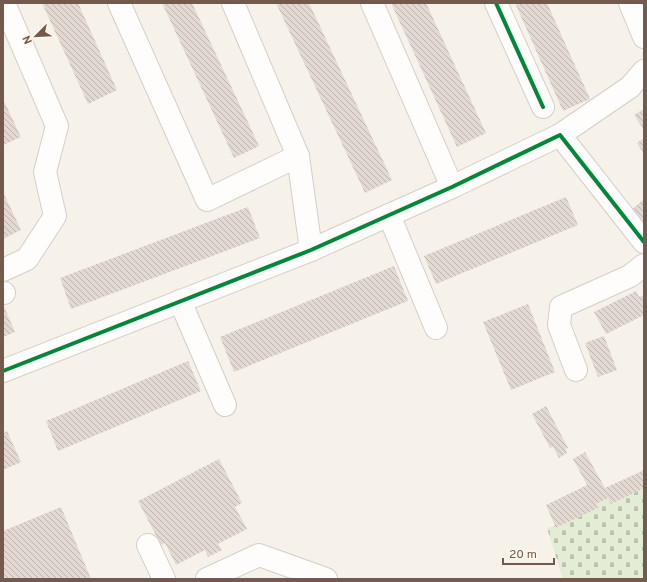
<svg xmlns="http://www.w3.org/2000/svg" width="647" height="582" font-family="Overpass,sans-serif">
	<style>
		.cemetery { fill: url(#cemetery-stones) }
		.building { fill: url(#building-back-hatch) }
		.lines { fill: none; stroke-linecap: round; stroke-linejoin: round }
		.minor-casing { stroke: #d4cec7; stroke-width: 24 }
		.minor { stroke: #fefdfc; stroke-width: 22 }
		.cycleway-casing { stroke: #fef7eb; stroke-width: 6 }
		.cycleway { stroke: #00873e; stroke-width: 4 }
	</style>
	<defs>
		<pattern id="cemetery-stones" width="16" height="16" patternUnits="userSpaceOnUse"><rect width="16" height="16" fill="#e3ecd5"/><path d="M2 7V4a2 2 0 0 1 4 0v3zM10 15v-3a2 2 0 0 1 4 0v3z" fill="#bcc2af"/></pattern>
		<pattern id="building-back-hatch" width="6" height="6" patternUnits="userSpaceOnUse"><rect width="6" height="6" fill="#e2dad2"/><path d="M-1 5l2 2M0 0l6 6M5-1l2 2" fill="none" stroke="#bcb4ad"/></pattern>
	</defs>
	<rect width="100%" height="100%" fill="#f6f2ea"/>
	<polygon class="cemetery" points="644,488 644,579 563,579 547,528 555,526 557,528 598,508 596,504 608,498 611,504"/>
	<g class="building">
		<polygon points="42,3 78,3 117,90 88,104"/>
		<polygon points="162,3 192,3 259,146 234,158"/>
		<polygon points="276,3 309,3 392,180 365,193"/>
		<polygon points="391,3 426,3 486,133 457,147"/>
		<polygon points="515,3 547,3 590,99 563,111"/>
		<polygon points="3,99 21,137 3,145"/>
		<polygon points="644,109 644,130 634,115"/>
		<polygon points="644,138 644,154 637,143"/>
		<polygon points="3,192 21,230 3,239"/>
		<polygon points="566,197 578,225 436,284 424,256"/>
		<polygon points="644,199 644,229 629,212"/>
		<polygon points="248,207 260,238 71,309 60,278"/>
		<polygon points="394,266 408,301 234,372 220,337"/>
		<polygon points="636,291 639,297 644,295 644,315 606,334 594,312"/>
		<polygon points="3,304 15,332 3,337"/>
		<polygon points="528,304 555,372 511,390 483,322"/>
		<polygon points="604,336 617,370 598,377 585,343"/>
		<polygon points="188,361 201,391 58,451 46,421"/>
		<polygon points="546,406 568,448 565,449 567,453 559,458 553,447 550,448 532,414"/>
		<polygon points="7,431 21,462 3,470 3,433"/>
		<polygon points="585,452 605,488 644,470 644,488 611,504 608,498 596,504 598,508 556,528 546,505 587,485 573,459"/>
		<polygon points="219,459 242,503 235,507 247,529 218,544 222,550 208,557 205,550 176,565 165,543 161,545 138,501"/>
		<polygon points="61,507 91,579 3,579 3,531"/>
	</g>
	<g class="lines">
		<defs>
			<g id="minor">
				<polyline points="119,3 207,200 298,156"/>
				<polyline points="233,3 298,156 311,250"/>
				<polyline points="372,3 452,187"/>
				<polyline points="496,3 543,107"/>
				<polyline points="630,3 644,37"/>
				<polyline points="560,135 630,87 644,71"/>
				<polyline points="389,215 436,328"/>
				<polyline points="3,270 27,259 55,216 45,172 57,126 4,3"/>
				<polyline points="3,293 4,293"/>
				<polyline points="180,301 225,405"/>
				<polyline points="576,370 559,325 561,307 630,276 644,265"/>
				<polyline points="3,371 311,250 452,187 560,135 644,242"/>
				<polyline points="148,545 164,579"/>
				<polyline points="207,579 259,555 326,579"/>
			</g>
		</defs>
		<use href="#minor" class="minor-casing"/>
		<use href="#minor" class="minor"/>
		<defs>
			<g id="cycleway">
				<polyline points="496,3 543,107"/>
				<polyline points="3,371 311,250 452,187 560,135 644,242"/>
			</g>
		</defs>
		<use href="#cycleway" class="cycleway-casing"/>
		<use href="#cycleway" class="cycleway"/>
	</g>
	<rect width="647" height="582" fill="none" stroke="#735a4c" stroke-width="8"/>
	<g transform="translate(36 36) rotate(246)" stroke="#fef7eb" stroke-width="3" paint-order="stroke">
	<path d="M0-3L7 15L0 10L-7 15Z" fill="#735a4c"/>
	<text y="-6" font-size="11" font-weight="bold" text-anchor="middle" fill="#735a4c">N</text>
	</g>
	<path d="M503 558v6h51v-6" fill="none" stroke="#735a4c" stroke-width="2"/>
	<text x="509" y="558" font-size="12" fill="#735a4c" stroke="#fef7eb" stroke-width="3" paint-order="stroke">20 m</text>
</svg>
